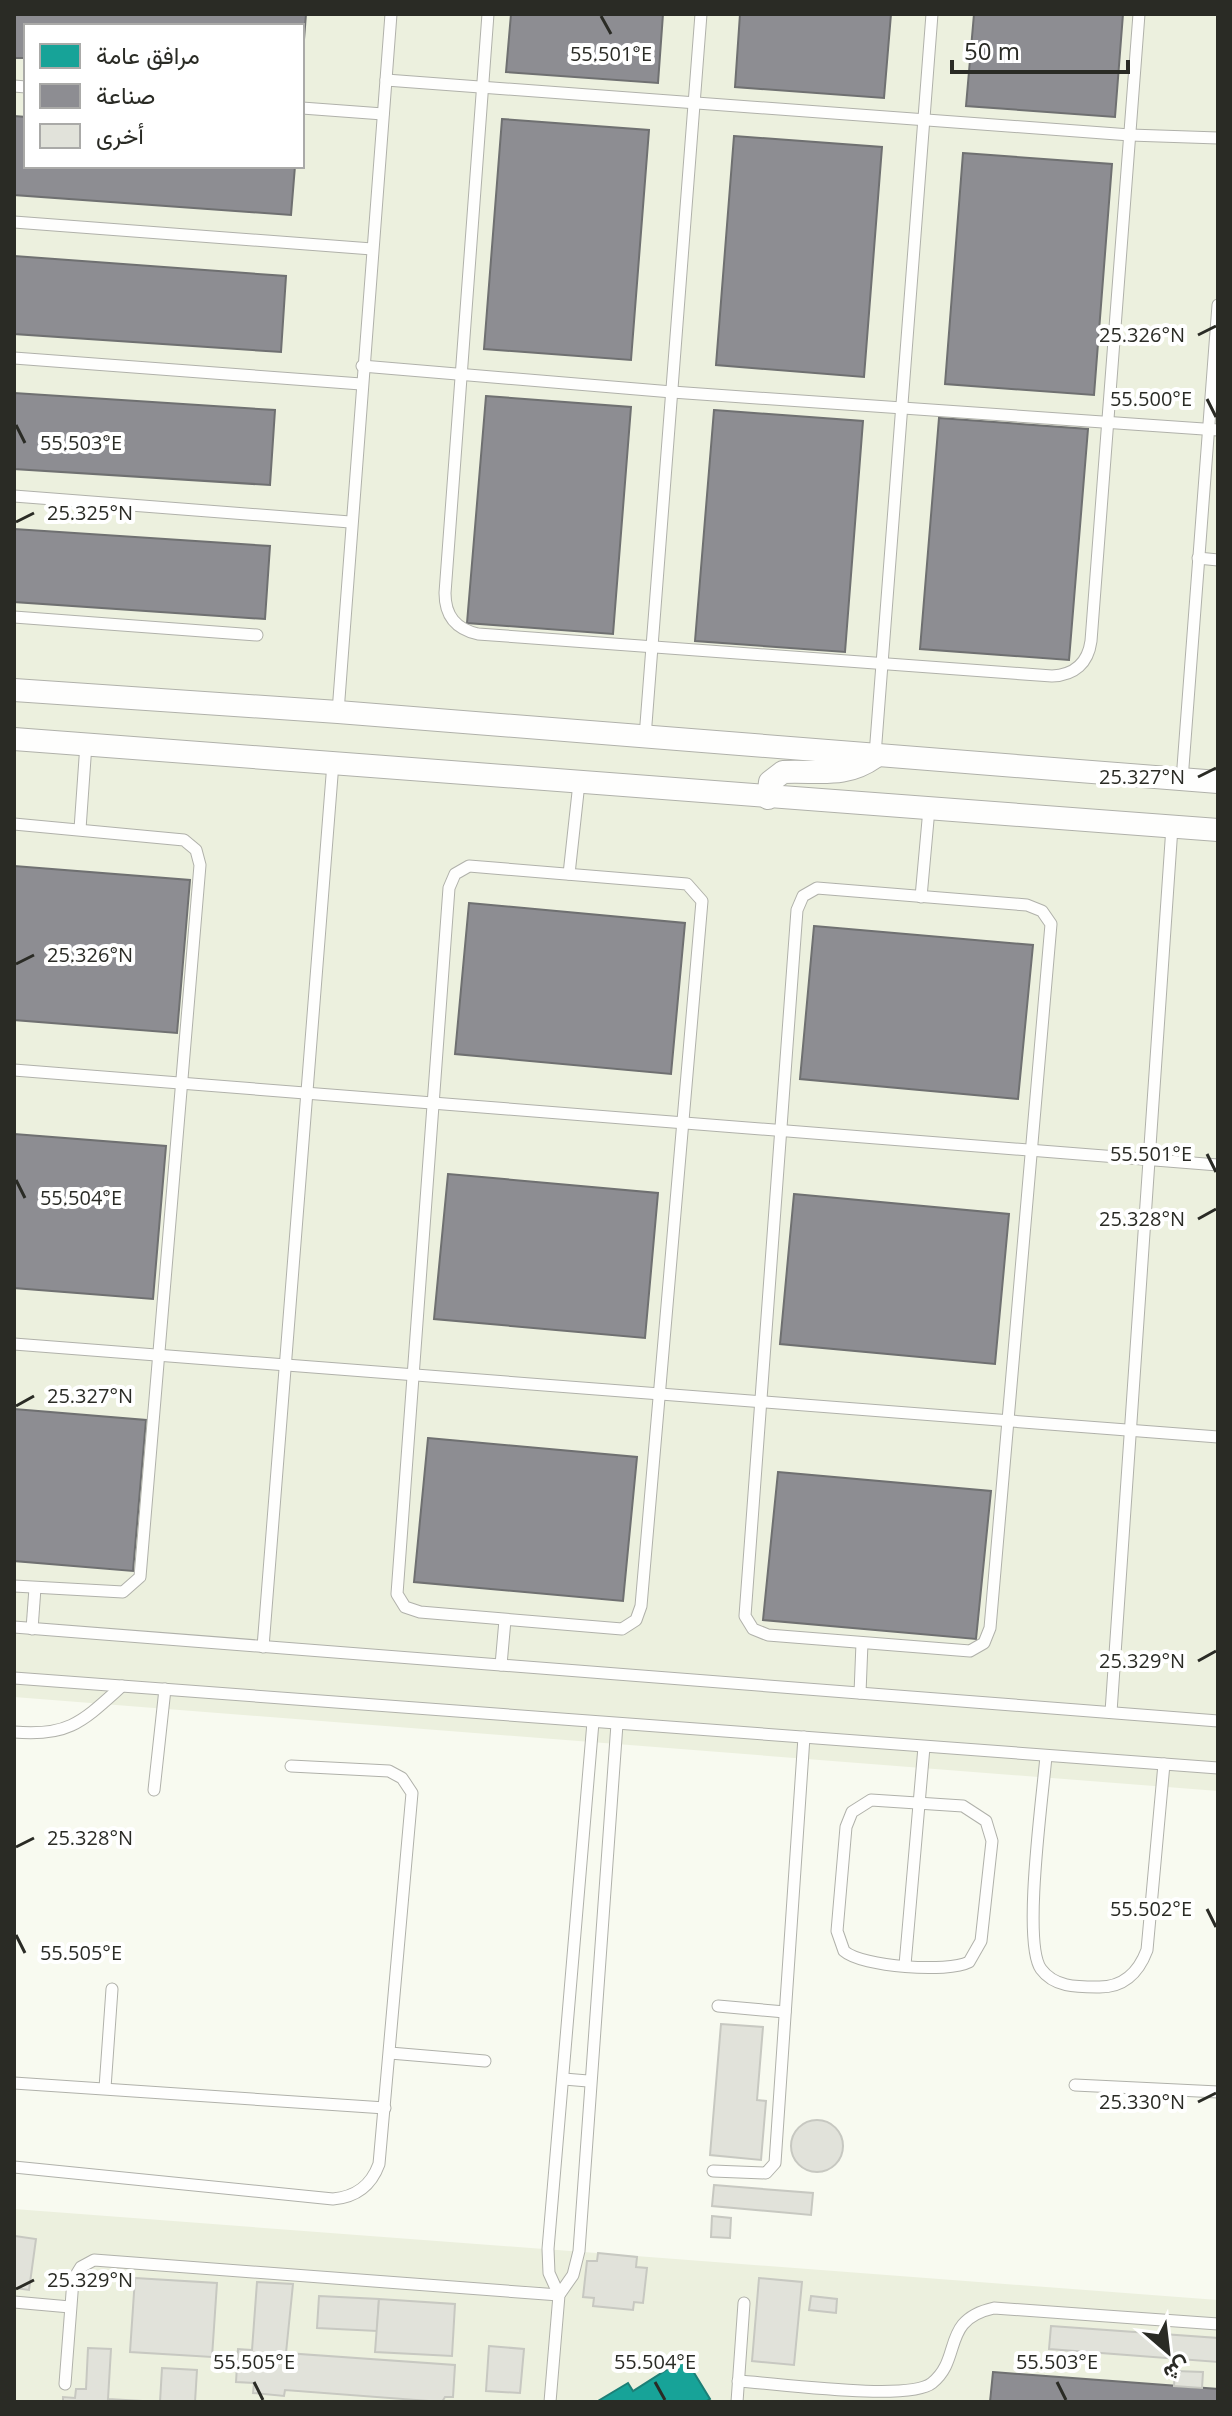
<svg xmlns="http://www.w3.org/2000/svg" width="1232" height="2416" font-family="'Open Sans',Vazirmatn,sans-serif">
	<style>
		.built { fill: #ecf0de; fill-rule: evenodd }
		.public { fill: #17a398; stroke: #1d7f76; stroke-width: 2 }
		.industry { fill: #8d8d92; stroke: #6f7071; stroke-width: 2 }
		.building { fill: #e1e2da; stroke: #c7c8c1; stroke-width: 2 }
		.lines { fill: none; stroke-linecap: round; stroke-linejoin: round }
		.service-casing { stroke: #b0b1aa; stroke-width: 13 }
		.minor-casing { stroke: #b0b1aa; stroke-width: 24 }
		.service { stroke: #fefefd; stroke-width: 11 }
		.minor { stroke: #fefefd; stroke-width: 22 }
		.ticks { fill: none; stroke: #2a2b25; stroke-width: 3 }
		.ticks-label { font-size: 20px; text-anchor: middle; fill: #2a2b25; stroke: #fff; stroke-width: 8; stroke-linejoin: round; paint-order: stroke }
	</style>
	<rect width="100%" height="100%" fill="#f8faf0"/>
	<g class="built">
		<path d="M 14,14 L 1218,14 L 1218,1791 L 14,1697 ZM 26,26 L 302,26 L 302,166 L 26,166 Z"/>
		<polygon points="14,2209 1218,2300 1218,2402 14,2402"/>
	</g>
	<polygon class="public" points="685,2358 710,2399 705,2402 598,2401 628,2383 633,2391"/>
	<g class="industry">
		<polygon points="14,14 306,14 302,65 302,26 26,26 26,58 14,58"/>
		<polygon points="511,14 663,14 658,83 506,72"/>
		<polygon points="740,14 891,14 884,98 735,87"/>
		<polygon points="974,14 1123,14 1115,117 966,106"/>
		<polygon points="14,116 26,117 26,166 295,166 291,215 14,195"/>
		<polygon points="502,119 649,130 631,360 484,349"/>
		<polygon points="734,136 882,147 864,377 716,365"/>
		<polygon points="963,153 1112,164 1094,395 945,384"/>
		<polygon points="14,256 286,276 281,352 14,334"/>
		<polygon points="14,393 275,410 270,485 14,469"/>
		<polygon points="486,396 631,407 613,634 467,623"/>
		<polygon points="714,410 863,421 845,652 695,641"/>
		<polygon points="939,418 1088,429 1069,660 920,649"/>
		<polygon points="14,529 270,546 265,619 14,602"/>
		<polygon points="14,866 190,880 177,1033 14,1020"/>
		<polygon points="469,903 685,923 671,1074 455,1054"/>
		<polygon points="814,926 1033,945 1018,1099 800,1079"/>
		<polygon points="14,1134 166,1146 153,1299 14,1288"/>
		<polygon points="448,1174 658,1193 645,1338 434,1319"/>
		<polygon points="794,1194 1009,1214 995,1364 780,1344"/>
		<polygon points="14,1409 146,1420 133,1571 14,1561"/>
		<polygon points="428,1438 637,1457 623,1601 414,1582"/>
		<polygon points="778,1472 991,1491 976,1639 763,1620"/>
		<polygon points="993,2372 1218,2389 1218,2402 990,2402"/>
	</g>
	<g class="building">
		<polygon points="721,2024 763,2027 757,2100 766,2101 761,2160 710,2155"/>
		<circle cx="817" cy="2146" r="26"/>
		<polygon points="714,2185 813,2193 811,2215 712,2206"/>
		<polygon points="712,2216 731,2218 730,2238 711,2237"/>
		<polygon points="15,2236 36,2239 29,2290 14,2288"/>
		<polygon points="598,2253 637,2257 636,2267 647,2268 643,2303 634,2302 633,2310 593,2306 594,2298 583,2297 587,2261 597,2261"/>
		<polygon points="135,2278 217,2283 212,2357 130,2352"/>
		<polygon points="759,2278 802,2282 794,2365 752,2361"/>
		<polygon points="257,2282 293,2284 286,2353 455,2365 453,2397 445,2397 442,2402 285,2390 284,2396 253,2393 254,2383 236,2382 238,2349 252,2350"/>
		<polygon points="319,2296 379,2299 377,2331 317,2328"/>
		<polygon points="811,2296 837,2299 836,2313 809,2310"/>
		<polygon points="379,2299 455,2304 452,2356 375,2352"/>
		<polygon points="1051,2326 1218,2338 1218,2362 1049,2349"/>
		<polygon points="489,2346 524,2349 520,2393 486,2391"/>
		<polygon points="88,2348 111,2349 108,2399 160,2402 63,2402 63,2397 75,2398 76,2389 86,2389"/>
		<polygon points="162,2368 197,2370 195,2402 160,2402"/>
		<polygon points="1175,2371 1203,2372 1202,2388 1174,2386"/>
	</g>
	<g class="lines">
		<defs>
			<g id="service">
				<path d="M 488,14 L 445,593 C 445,616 456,629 478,634 L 1052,676 C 1075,675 1088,663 1091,641 L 1139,14"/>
				<polyline points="386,80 1130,135 1218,138"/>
				<polyline points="14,86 26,87"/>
				<polyline points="302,108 383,114"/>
				<polyline points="14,222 372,249"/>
				<polyline points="14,358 361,384"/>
				<polyline points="362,366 672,392 1218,430"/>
				<polyline points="14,496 350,522"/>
				<polyline points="1198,558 1218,560"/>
				<polyline points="14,617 257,635"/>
				<polyline points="338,712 391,14"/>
				<polyline points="645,737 701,14"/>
				<polyline points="875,755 932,14"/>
				<polyline points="1182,780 1218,305"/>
				<polyline points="14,824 184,840 196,850 200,865 140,1577 123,1592 14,1586"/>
				<polyline points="80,829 86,744"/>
				<polygon points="469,866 687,884 702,901 641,1606 636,1620 622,1629 420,1612 405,1607 397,1594 449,888 455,874"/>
				<polyline points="569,874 579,783"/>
				<polygon points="817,888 1027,905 1042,911 1051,924 990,1628 984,1643 970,1651 768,1635 753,1629 745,1616 797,910 803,896"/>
				<polyline points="921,897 929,809"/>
				<polyline points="14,1070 1218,1165"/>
				<polyline points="14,1344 1218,1437"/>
				<polyline points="14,1627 1218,1721"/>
				<polyline points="32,1629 35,1588"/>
				<polyline points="263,1647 333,763"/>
				<polyline points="501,1665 505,1620"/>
				<polyline points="14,1678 1218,1768"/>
				<polyline points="860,1693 862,1643"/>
				<polyline points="1111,1712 1172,827"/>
				<path d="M 14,1732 C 69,1737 83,1721 122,1686"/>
				<path d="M 1046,1756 C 1043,1794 1022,1943 1041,1969 C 1054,1987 1076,1987 1097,1987 C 1122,1988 1138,1974 1147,1950 L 1164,1764"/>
				<polyline points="154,1790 165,1689"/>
				<path d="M 871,1800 L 963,1806 L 986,1821 L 992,1841 L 981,1941 L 969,1962 C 948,1973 862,1967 844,1951 L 837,1931 L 846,1827 L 852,1812 Z"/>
				<polyline points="905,1965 924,1747"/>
				<polyline points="718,2006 785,2012"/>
				<polyline points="390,2053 485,2061"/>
				<polyline points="564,2079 588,2081"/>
				<polyline points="14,2083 385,2108"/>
				<polyline points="1075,2085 1218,2092"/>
				<polyline points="105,2088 112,1989"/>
				<path d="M 14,2167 L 333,2199 C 356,2197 371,2186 379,2164 L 412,1793 L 402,1778 L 389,1771 L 291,1766"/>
				<polyline points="713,2171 766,2173 775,2163 804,1737"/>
				<polyline points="559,2295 549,2273 548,2249 593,1722"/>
				<polyline points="14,2302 70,2307"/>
				<path d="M 738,2381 C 774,2383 909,2402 932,2383 C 963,2358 940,2320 994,2308 L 1218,2324"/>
				<polyline points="65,2384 73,2280 81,2267 94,2260 559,2295"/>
				<polyline points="550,2402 559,2295 573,2275 579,2251 617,1724"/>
				<polyline points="737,2402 744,2303"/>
			</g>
			<g id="minor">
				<polyline points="14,690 338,712 1218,782"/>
				<polyline points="14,739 1218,830"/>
				<path d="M 768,798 L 770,782 L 783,772 C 818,770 844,779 875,757"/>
			</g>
		</defs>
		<use href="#service" class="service-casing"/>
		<use href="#minor" class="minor-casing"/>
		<use href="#service" class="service"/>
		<use href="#minor" class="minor"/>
	</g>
	<path class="ticks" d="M 601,16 L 611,34M 1198,335 L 1216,326M 1207,399 L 1216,417M 16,425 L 25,443M 16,522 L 34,513M 1198,777 L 1216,768M 16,964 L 34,955M 1207,1154 L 1216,1172M 16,1180 L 25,1198M 1198,1219 L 1216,1209M 16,1406 L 34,1396M 1198,1661 L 1216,1651M 16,1847 L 34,1838M 1207,1909 L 1216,1927M 16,1935 L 25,1953M 1198,2102 L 1216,2093M 16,2289 L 34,2280M 254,2382 L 263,2400M 655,2382 L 665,2400M 1057,2382 L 1066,2400"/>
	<g class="ticks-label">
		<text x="611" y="61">55.501°E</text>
		<text x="1142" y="342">25.326°N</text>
		<text x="1151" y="406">55.500°E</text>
		<text x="81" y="450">55.503°E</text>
		<text x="90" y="520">25.325°N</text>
		<text x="1142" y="784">25.327°N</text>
		<text x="90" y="962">25.326°N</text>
		<text x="1151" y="1161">55.501°E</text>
		<text x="81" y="1205">55.504°E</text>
		<text x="1142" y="1226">25.328°N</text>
		<text x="90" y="1403">25.327°N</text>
		<text x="1142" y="1668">25.329°N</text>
		<text x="90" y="1845">25.328°N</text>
		<text x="1151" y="1916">55.502°E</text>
		<text x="81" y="1960">55.505°E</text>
		<text x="1142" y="2109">25.330°N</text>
		<text x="90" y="2287">25.329°N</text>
		<text x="254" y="2369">55.505°E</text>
		<text x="655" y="2369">55.504°E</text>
		<text x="1057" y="2369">55.503°E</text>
	</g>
	<rect width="1232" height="2416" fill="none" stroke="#2a2b25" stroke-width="32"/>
	<rect x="24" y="24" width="280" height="144" fill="#ffffff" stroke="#aaaaa8" stroke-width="2"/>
	<rect x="40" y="44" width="40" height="24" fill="#17a398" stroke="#aaaaa8" stroke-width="2"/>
	<text x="96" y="64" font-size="24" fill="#2a2b25">مرافق عامة</text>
	<rect x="40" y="84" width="40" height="24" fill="#8d8d92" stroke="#aaaaa8" stroke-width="2"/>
	<text x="96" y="104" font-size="24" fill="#2a2b25">صناعة</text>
	<rect x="40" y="124" width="40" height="24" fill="#e1e2da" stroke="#aaaaa8" stroke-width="2"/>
	<text x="96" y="144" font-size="24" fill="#2a2b25">أخرى</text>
	<g transform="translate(1168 2352) rotate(152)" stroke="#ffffff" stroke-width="6" paint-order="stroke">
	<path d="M0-6L14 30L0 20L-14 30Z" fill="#2a2b25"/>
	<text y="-12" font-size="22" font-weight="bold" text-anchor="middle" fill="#2a2b25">ش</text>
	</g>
	<path d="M952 60v12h176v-12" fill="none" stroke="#2a2b25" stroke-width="4"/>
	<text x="964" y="60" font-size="24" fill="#2a2b25" stroke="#ffffff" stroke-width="6" paint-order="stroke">50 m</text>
</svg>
